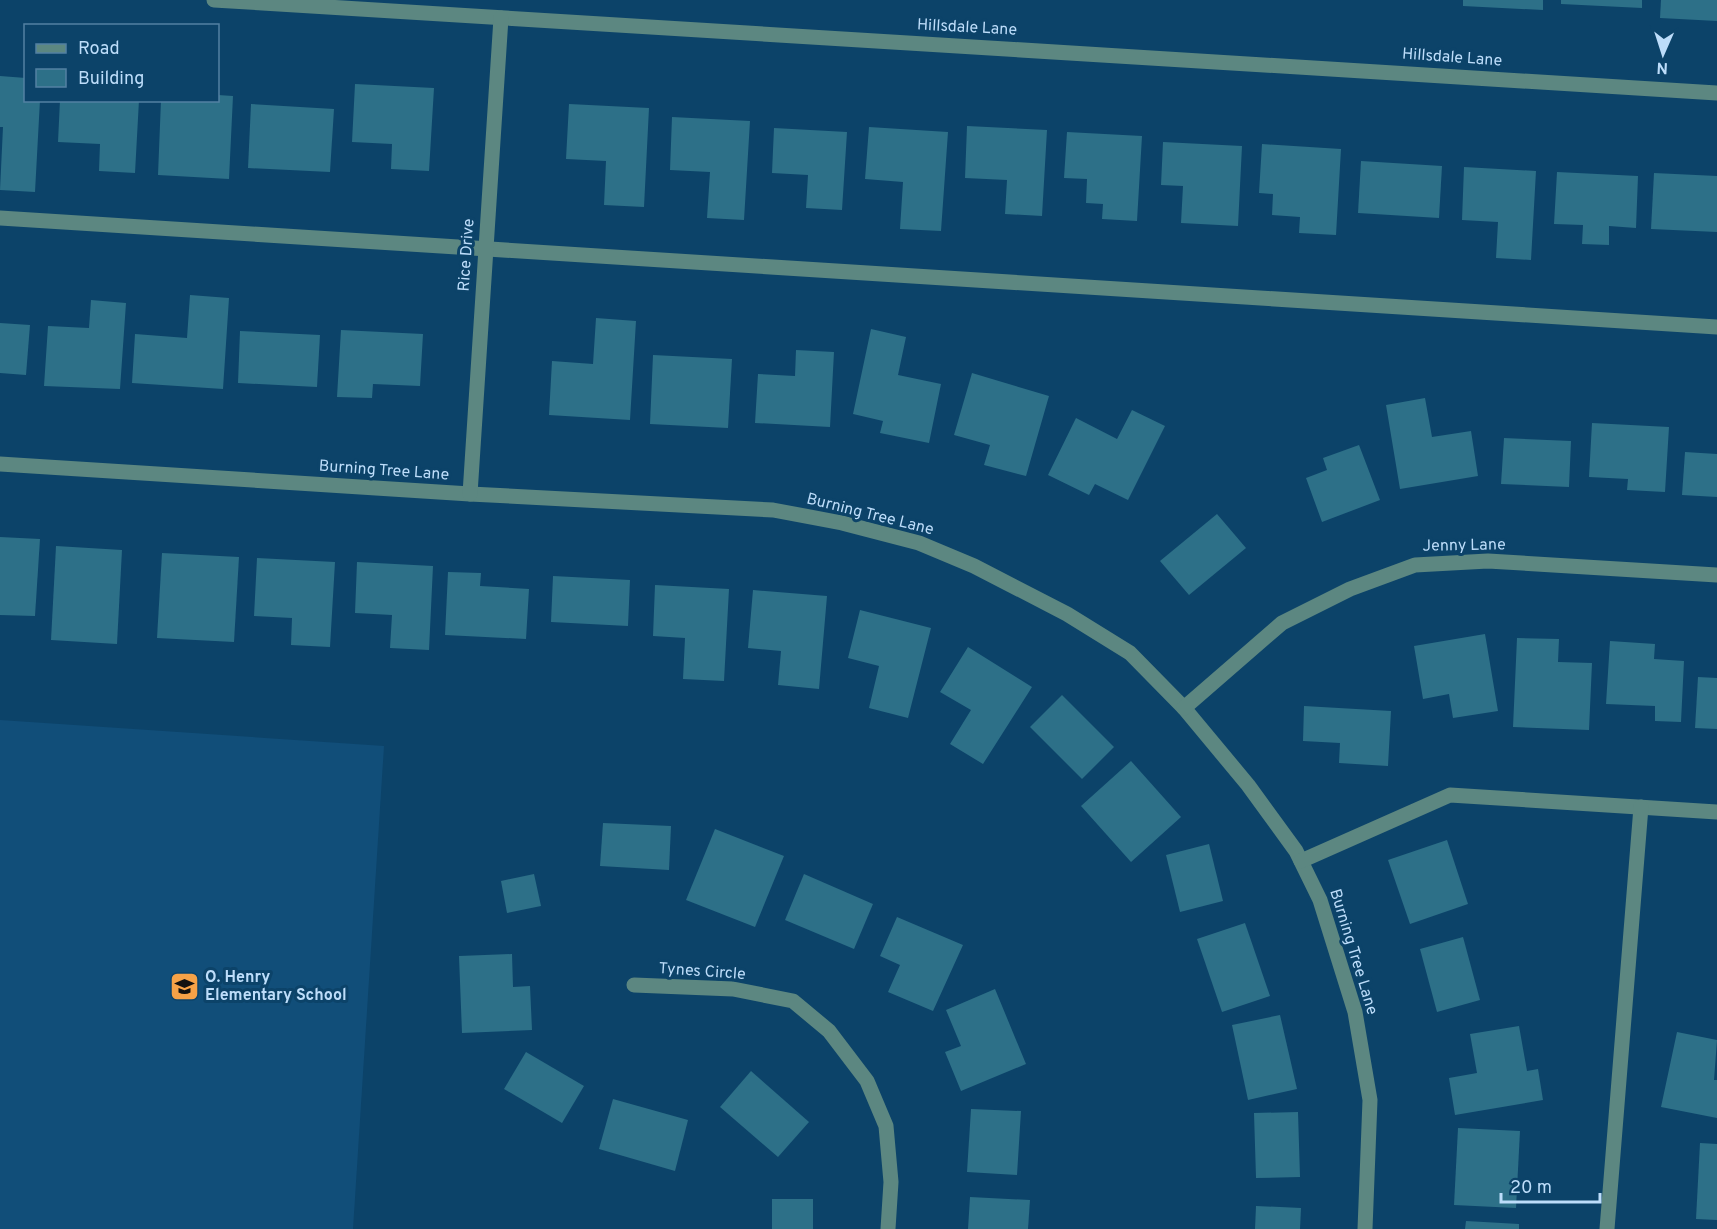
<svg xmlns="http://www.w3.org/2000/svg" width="1717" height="1229" font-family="Overpass,sans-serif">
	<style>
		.built { fill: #114e79 }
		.building { fill: #2d7088 }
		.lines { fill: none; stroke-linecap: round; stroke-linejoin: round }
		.minor { stroke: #5c8781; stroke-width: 15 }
		.labels { text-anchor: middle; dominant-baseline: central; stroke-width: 6; stroke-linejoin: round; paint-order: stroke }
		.street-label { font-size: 16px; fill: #bdddfa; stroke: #0c4369 }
		.poi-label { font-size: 16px; font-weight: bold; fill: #bdddfa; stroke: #0c4369; text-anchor: start }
	</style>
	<rect width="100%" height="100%" fill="#0c4369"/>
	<polygon class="built" points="0,720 384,746 353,1229 0,1229"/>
	<g class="building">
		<polygon points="1463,0 1543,0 1543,10 1463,6"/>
		<polygon points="1561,0 1642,0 1642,8 1561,4"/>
		<polygon points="1661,0 1717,0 1717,21 1660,18"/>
		<polygon points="0,76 26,78 26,100 40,100 35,192 0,190 3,127 0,127"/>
		<polygon points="355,84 434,88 429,171 391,169 392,144 352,142"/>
		<polygon points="218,95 233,96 229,179 158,175 161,100 218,100"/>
		<polygon points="60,100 139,100 135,173 99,171 100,144 58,142"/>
		<polygon points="251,104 334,109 330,172 248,168"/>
		<polygon points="569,104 649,108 644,207 604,205 606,161 566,159"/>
		<polygon points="672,117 750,121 744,220 707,218 710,172 670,170"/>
		<polygon points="967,126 1047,130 1042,216 1005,214 1007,180 965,178"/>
		<polygon points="869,127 948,132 941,231 900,229 903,182 865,179"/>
		<polygon points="774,128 847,132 842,210 806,208 808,175 772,173"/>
		<polygon points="1067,132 1142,136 1137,221 1102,219 1103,204 1086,203 1087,179 1064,178"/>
		<polygon points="1163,142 1242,146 1238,226 1181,223 1183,186 1161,185"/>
		<polygon points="1262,144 1341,149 1336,235 1299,233 1300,217 1272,215 1273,194 1259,193"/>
		<polygon points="1361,161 1442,166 1439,218 1358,213"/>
		<polygon points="1464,167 1536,171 1531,260 1496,258 1498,222 1462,220"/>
		<polygon points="1557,172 1638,176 1636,228 1609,226 1609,245 1582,244 1583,225 1554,224"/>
		<polygon points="1654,173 1717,176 1717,232 1651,229"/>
		<polygon points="190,295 229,298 223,389 132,383 135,334 187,338"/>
		<polygon points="91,300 126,303 120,389 44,386 48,326 89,328"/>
		<polygon points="596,318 636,321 630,420 549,415 552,361 593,364"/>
		<polygon points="0,323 30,325 26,375 0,373"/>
		<polygon points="871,329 906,337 898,375 941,384 929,443 880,433 883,421 853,414"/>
		<polygon points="341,330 423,334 420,386 373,384 372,398 337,397"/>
		<polygon points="240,331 320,335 317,387 238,383"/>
		<polygon points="796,350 834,352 830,427 755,423 758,374 795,376"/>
		<polygon points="653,355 732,359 728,428 650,424"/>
		<polygon points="972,373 1049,396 1026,476 984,465 990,445 954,435"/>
		<polygon points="1425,398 1432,437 1471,431 1478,476 1400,489 1386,405"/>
		<polygon points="1132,410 1165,426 1128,500 1095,484 1089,495 1048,475 1076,418 1117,439"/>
		<polygon points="1592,423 1669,427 1665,492 1627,490 1628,479 1589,477"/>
		<polygon points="1504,438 1571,441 1569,487 1501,484"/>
		<polygon points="1359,445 1380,500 1322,522 1306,478 1327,470 1323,458"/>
		<polygon points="1685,452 1717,454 1717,497 1682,495"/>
		<polygon points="1217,514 1246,548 1189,595 1160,561"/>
		<polygon points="0,537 40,539 35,616 0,615"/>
		<polygon points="56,546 122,550 117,644 51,640"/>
		<polygon points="162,553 239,557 234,642 157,638"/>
		<polygon points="257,558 335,562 330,647 291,645 292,618 254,616"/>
		<polygon points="357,562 433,566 429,650 390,648 392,615 355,613"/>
		<polygon points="448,572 481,573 480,586 529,589 526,639 445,635"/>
		<polygon points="553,576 630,580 628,626 551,622"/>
		<polygon points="655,585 729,589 724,681 683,679 685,638 653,636"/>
		<polygon points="753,590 827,596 819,689 778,685 781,651 748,648"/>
		<polygon points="860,610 931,628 908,718 869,708 879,666 848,658"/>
		<polygon points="1485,634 1498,711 1453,718 1449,694 1423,699 1414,646"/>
		<polygon points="1517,638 1559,639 1558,662 1592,663 1589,730 1513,727"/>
		<polygon points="1610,641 1655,644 1654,659 1684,661 1681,722 1655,721 1655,706 1606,704"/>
		<polygon points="968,647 1032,687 983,764 950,744 971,710 940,692"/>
		<polygon points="1698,677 1717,678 1717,729 1695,728"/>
		<polygon points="1062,695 1114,747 1082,779 1030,727"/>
		<polygon points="1304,706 1391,711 1388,766 1339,763 1340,743 1303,741"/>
		<polygon points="1131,761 1181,817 1131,862 1081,806"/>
		<polygon points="603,823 671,826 669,870 600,866"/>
		<polygon points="715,829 784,856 755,927 686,900"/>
		<polygon points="1447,840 1468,904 1410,924 1388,860"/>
		<polygon points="1209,844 1223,901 1180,912 1166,855"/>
		<polygon points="534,874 541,906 507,913 501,881"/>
		<polygon points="804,874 873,904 854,949 785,920"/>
		<polygon points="897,917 963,945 933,1011 888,992 900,965 880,956"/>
		<polygon points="1245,923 1270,996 1222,1012 1197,939"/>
		<polygon points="1463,937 1480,1000 1437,1012 1420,949"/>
		<polygon points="512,954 513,987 530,986 532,1030 462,1033 459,956"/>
		<polygon points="995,989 1026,1064 961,1091 945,1052 961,1046 946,1010"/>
		<polygon points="1280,1015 1297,1089 1248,1100 1232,1025"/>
		<polygon points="1519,1026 1527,1071 1538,1069 1543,1100 1455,1115 1449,1078 1477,1073 1470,1034"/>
		<polygon points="1677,1032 1717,1040 1714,1080 1717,1080 1717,1118 1661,1107"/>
		<polygon points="526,1052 584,1086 562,1123 504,1089"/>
		<polygon points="751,1071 809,1122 778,1157 720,1107"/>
		<polygon points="613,1099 688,1120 675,1171 599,1149"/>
		<polygon points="971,1109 1021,1111 1017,1175 967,1172"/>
		<polygon points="1298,1112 1300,1177 1256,1178 1254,1113"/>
		<polygon points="1458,1128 1520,1131 1516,1208 1454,1205"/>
		<polygon points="1700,1143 1717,1144 1717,1220 1696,1219"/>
		<polygon points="970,1197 1030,1200 1028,1229 968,1229"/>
		<rect x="772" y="1199" width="41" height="30"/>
		<polygon points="1256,1206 1301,1208 1300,1229 1255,1229"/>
		<polygon points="1466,1221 1519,1224 1519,1229 1465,1229"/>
	</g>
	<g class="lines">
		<g class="minor">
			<polyline points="214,0 1717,93"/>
			<polyline points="0,218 1717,327"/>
			<polyline points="0,464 470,494 773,510 842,523 919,543 974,566 1067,614 1130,653 1184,708 1248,785 1296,851 1320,900 1355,1012 1370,1100 1365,1229"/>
			<polyline points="470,494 501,18"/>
			<polyline points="1184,708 1282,623 1350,589 1415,565 1488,561 1717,575"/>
			<polyline points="1301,861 1450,795 1717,812"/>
			<polyline points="634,985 733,989 793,1001 829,1031 867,1081 886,1126 891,1182 888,1229"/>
			<polyline points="1607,1229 1641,807"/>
		</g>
	</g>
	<defs>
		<symbol id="school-square" viewBox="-11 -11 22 22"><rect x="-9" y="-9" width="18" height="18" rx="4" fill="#f6a247" stroke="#0c4369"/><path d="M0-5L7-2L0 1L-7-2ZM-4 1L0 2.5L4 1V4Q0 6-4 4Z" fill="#111"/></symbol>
	</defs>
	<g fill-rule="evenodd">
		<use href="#school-square" x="168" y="970" width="33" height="33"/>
	</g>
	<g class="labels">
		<g class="street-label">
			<text transform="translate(967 28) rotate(3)">Hillsdale Lane</text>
			<text transform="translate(1452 58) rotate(4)">Hillsdale Lane</text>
			<text transform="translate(467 255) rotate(-86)">Rice Drive</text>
			<text transform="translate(384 471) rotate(4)">Burning Tree Lane</text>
			<text transform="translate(870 515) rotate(14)">Burning Tree Lane</text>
			<text transform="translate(1464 546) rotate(-1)">Jenny Lane</text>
			<text transform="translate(1353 952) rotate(73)">Burning Tree Lane</text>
			<text transform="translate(702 972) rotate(4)">Tynes Circle</text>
		</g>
		<g class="poi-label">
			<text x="205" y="978">O. Henry<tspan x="205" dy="18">Elementary School</tspan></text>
		</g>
	</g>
	<rect x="24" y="24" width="195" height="78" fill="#0c4369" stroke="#5381a3" stroke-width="1.5"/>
	<rect x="36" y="44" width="30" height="9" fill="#5c8781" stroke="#5381a3" stroke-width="1.5"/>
	<text x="78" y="54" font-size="18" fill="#bdddfa">Road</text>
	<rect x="36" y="69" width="30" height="18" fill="#2d7088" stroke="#5381a3" stroke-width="1.5"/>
	<text x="78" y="84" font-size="18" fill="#bdddfa">Building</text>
	<g transform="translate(1663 54) rotate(183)" stroke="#0c4369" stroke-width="4.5" paint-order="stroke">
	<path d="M0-4.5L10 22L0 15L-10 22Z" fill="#bdddfa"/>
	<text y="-9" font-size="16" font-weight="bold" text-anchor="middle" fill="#bdddfa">N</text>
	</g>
	<path d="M1501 1193v9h99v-9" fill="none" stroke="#bdddfa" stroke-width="3"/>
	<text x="1510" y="1193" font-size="18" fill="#bdddfa" stroke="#0c4369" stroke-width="4.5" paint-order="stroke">20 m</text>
</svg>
